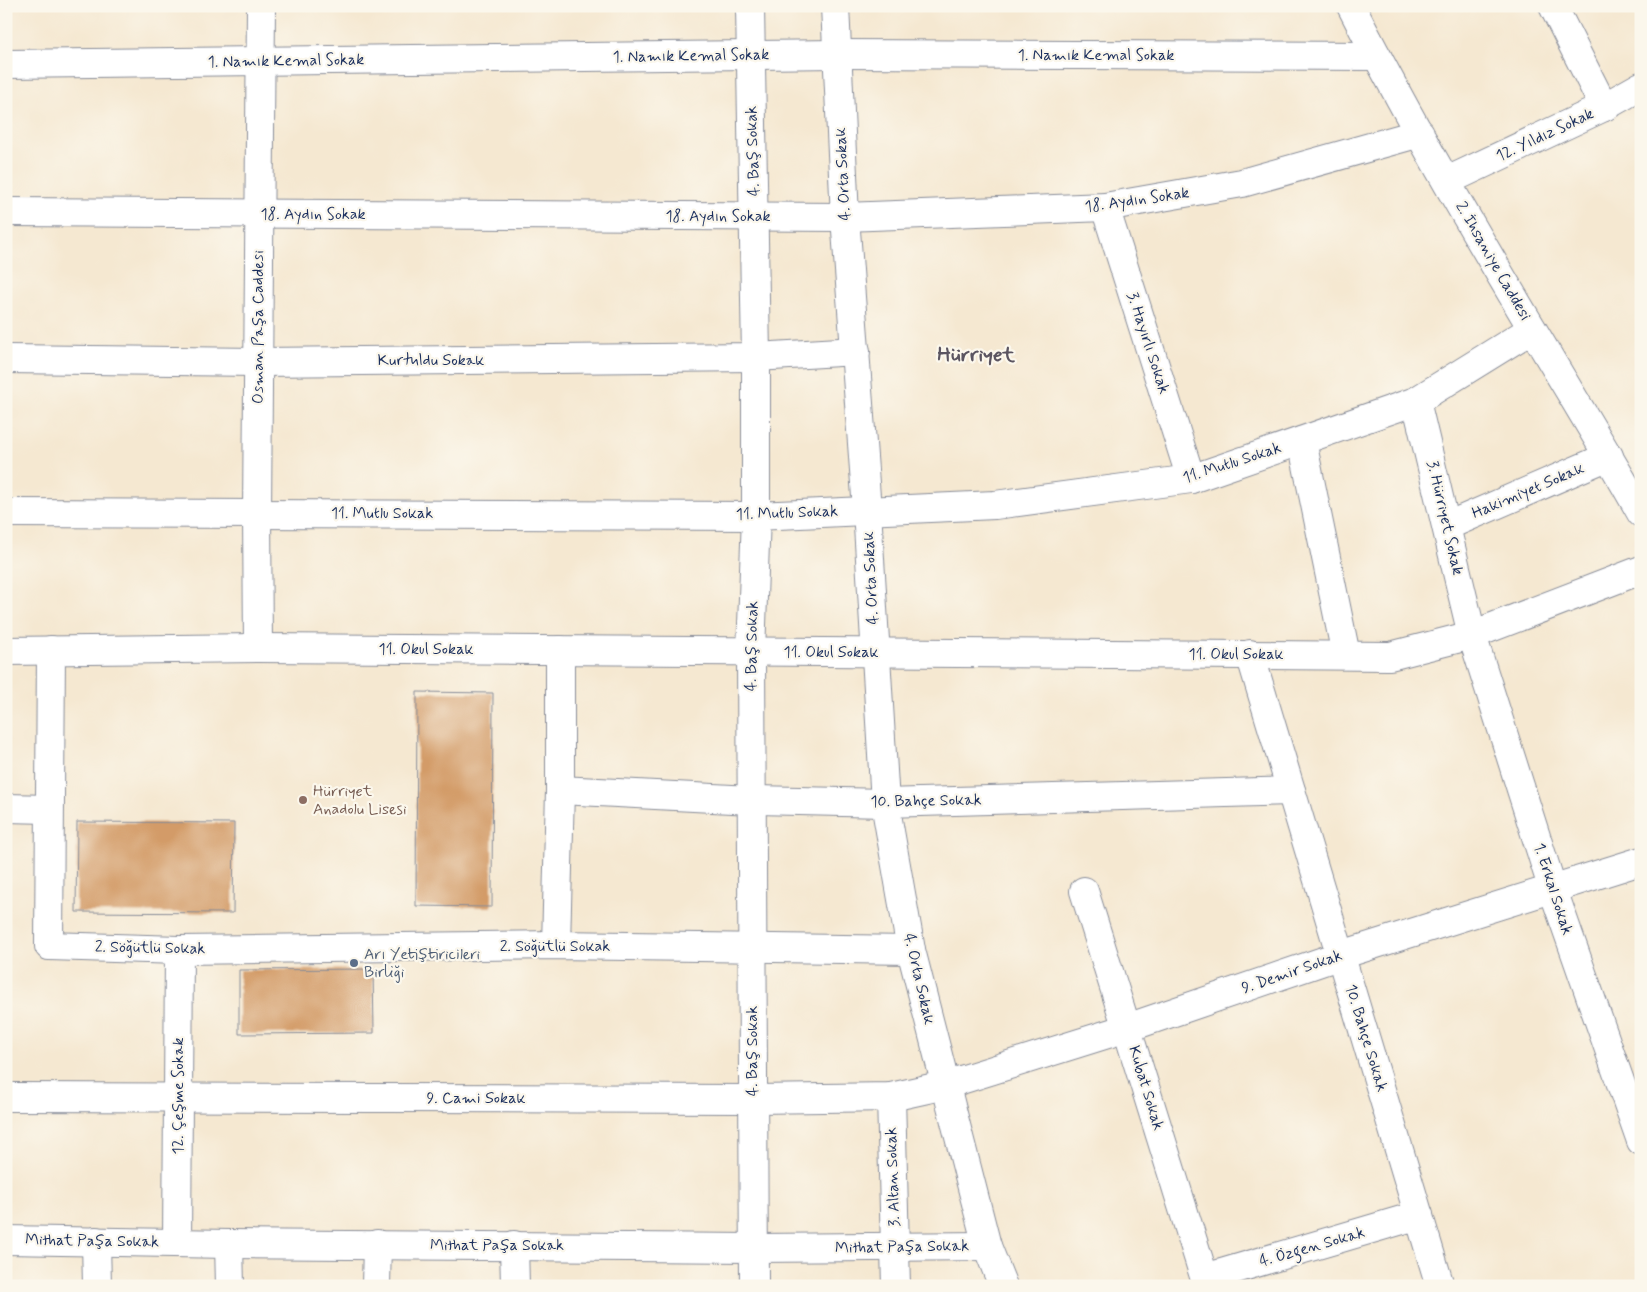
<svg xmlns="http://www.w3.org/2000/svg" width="1647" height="1292" font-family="Mynerve,sans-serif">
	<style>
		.building { fill: #d39b67 }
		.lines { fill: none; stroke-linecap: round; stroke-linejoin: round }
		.street-casing { stroke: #888c98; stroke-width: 30 }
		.secondary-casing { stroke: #888c98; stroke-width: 30 }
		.street { stroke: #fff; stroke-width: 28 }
		.secondary { stroke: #fff; stroke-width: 28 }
		.education-dot { fill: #8d6e63; stroke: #fbf7ec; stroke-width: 2 }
		.service-dot { fill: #5c6f8a; stroke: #fbf7ec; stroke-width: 2 }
		.labels { text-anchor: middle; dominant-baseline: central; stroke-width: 4.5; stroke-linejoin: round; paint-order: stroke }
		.street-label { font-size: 16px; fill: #1b2f5e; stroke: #fbf7ec }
		.education-label { font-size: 16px; fill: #785e54; stroke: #fbf7ec; text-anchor: start }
		.service-label { font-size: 16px; fill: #4e5e75; stroke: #fbf7ec; text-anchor: start }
		.district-label { font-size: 21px; font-weight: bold; fill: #5b5561; stroke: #fbf7ec }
	</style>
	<rect width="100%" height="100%" fill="#fbf7ec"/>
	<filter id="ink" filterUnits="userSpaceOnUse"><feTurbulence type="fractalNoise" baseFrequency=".02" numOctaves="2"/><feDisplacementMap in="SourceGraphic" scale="10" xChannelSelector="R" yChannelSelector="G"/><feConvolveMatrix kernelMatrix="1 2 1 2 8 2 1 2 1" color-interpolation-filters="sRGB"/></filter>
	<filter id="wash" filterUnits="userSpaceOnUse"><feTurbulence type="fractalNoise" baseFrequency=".0096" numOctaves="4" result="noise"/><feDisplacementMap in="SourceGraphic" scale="20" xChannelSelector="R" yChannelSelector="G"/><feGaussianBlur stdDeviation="1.12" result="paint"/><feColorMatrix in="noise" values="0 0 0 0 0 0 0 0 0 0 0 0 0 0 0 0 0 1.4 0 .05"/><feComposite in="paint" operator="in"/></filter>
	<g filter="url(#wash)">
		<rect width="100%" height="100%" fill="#f5e8d1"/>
		<g id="blocks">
			<g class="building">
				<polygon points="417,692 493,693 492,907 416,906"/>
				<polygon points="77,822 234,823 233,913 76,912"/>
				<polygon points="373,969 374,1033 239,1034 239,970"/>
			</g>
		</g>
	</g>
	<g filter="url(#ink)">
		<use href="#blocks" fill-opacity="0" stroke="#888c98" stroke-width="1"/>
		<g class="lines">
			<defs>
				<g id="street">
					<polyline points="750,6 756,357 756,516 751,652 754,1286"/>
					<polyline points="835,6 845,217 867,510 885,803 911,950 987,1246 1003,1286"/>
					<polyline points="1553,6 1604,107"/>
					<polyline points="6,64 837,54 1377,56"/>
					<polyline points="1447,181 1604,107 1641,86"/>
					<polyline points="1105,207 1191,479"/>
					<polyline points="6,212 845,217 1105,207 1242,183 1420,133"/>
					<polyline points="6,359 258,362 756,357 856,351"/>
					<polyline points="1416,401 1472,635 1553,890 1641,1141"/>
					<polyline points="1302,441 1346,655"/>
					<polyline points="6,513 756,516 995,505 1191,479 1416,401 1532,329"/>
					<polyline points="1447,526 1609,456"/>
					<polyline points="258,648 257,513 261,6"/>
					<polyline points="51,650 49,946 179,950 556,945 911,950"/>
					<polyline points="6,651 258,648 1390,656 1472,635 1641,570"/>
					<polyline points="1250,654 1440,1286"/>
					<polyline points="560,790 751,800 885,803 1291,791"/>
					<polyline points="6,808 49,809"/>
					<polyline points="1084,891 1207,1286"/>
					<polyline points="556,945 560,790 560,650"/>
					<polyline points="6,1097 752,1099 891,1097 945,1085 1127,1028 1341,955 1641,861"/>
					<polyline points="891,1097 896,1286"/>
					<polyline points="6,1240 229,1244 753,1248 987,1246"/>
					<polyline points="96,1241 97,1286"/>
					<polyline points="177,1243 179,950"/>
					<polyline points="229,1244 230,1286"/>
					<polyline points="514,1245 515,1286"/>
					<polyline points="1205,1278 1419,1215"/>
					<polyline points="376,1286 377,1244"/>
				</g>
				<path id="secondary" d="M 1351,6 C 1407,116 1470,224 1533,330 C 1569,391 1606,451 1641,513"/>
			</defs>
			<use href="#street" class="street-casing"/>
			<use href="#secondary" class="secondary-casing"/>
			<use href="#street" class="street"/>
			<use href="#secondary" class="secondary"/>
		</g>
	</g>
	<circle class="education-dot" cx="303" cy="800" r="5"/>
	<circle class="service-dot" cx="354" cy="963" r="5"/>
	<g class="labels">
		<g class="street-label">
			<text x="1096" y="55">1. Namık Kemal Sokak</text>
			<text transform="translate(691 56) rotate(-1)">1. Namık Kemal Sokak</text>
			<text transform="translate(286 61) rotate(-1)">1. Namık Kemal Sokak</text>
			<text transform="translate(1545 135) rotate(-25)">12. Yıldız Sokak</text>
			<text transform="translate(753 151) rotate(-92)">4. Baş Sokak</text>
			<text transform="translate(843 174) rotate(-93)">4. Orta Sokak</text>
			<text transform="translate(1137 200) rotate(-8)">18. Aydın Sokak</text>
			<text x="313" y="214">18. Aydın Sokak</text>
			<text x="718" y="216">18. Aydın Sokak</text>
			<text transform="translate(1493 261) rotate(60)">2. İhsaniye Caddesi</text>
			<text transform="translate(258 327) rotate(-90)">Osman Paşa Caddesi</text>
			<text transform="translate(1148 343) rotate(72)">3. Hayırlı Sokak</text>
			<text x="431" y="360">Kurtuldu Sokak</text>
			<text transform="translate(1232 463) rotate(-18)">11. Mutlu Sokak</text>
			<text transform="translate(1528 491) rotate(-23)">Hakimiyet Sokak</text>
			<text x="382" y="513">11. Mutlu Sokak</text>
			<text transform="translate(787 513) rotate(-2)">11. Mutlu Sokak</text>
			<text transform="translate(1445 518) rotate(77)">3. Hürriyet Sokak</text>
			<text transform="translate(871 578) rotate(-93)">4. Orta Sokak</text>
			<text transform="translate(752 646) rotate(-89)">4. Baş Sokak</text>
			<text x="426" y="649">11. Okul Sokak</text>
			<text x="831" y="652">11. Okul Sokak</text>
			<text x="1236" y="654">11. Okul Sokak</text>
			<text transform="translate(926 801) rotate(-1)">10. Bahçe Sokak</text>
			<text transform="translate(1553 889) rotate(72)">1. Erkal Sokak</text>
			<text x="555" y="946">2. Söğütlü Sokak</text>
			<text transform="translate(150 948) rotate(1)">2. Söğütlü Sokak</text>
			<text transform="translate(1292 972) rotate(-19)">9. Demir Sokak</text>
			<text transform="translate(919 979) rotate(77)">4. Orta Sokak</text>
			<text transform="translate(1366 1038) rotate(73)">10. Bahçe Sokak</text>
			<text transform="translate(752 1051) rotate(-90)">4. Baş Sokak</text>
			<text transform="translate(1146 1088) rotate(73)">Kubat Sokak</text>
			<text transform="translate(178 1096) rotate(-90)">12. Çeşme Sokak</text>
			<text x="476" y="1098">9. Cami Sokak</text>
			<text transform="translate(893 1177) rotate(-92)">3. Altan Sokak</text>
			<text transform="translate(92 1241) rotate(1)">Mithat Paşa Sokak</text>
			<text x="497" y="1245">Mithat Paşa Sokak</text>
			<text transform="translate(902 1247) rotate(-1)">Mithat Paşa Sokak</text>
			<text transform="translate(1312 1247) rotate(-16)">4. Özgen Sokak</text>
		</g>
		<g class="education-label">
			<text x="313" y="791">Hürriyet<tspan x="313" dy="18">Anadolu Lisesi</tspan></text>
		</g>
		<g class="service-label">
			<text x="364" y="954">Arı Yetiştiricileri<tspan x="364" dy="18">Birliği</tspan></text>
		</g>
		<g class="district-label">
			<text x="976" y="355">Hürriyet</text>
		</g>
	</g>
	<rect width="1647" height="1292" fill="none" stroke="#fbf7ec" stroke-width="25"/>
</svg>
